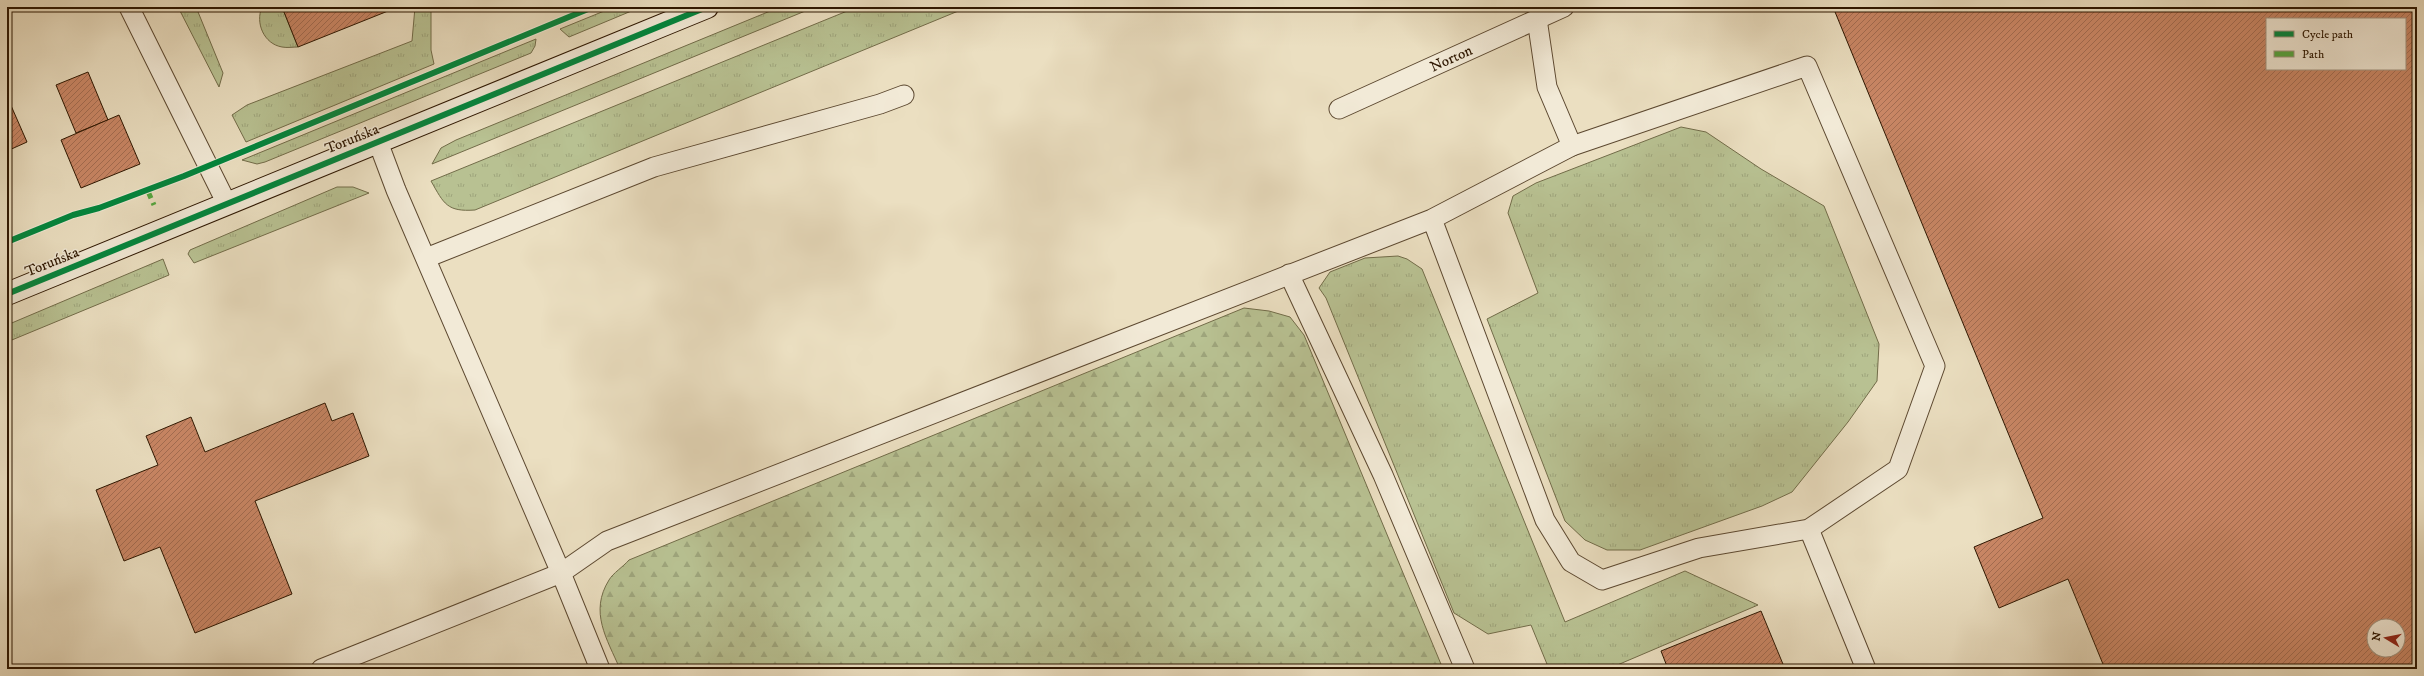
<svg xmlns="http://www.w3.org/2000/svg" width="2424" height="676" font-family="'IM FELL DW Pica',serif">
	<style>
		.grass { fill: url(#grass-tufts); stroke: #726c49 }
		.forest { fill: url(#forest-firs); stroke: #726c49 }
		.building { fill: url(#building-hatch); stroke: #2d1600; fill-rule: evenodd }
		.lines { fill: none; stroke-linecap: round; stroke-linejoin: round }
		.lane-casing { stroke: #5c4830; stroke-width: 21 }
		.secondary-casing { stroke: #2d1600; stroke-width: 24 }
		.lane { stroke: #f2ead7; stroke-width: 19 }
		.secondary { stroke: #f2ead7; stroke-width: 22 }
		.quiet { stroke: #54a940; stroke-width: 5; stroke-dasharray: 10 5; stroke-linecap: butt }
		.cycleway-casing { stroke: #f2ead7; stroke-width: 8 }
		.cycleway { stroke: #00873e; stroke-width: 6 }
		.labels { text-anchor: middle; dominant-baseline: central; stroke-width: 3; stroke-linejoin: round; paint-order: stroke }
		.street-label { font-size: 15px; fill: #2d1600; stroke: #f2ead7 }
	</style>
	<defs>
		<pattern id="grass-tufts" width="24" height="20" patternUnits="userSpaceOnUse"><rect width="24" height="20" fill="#b8c192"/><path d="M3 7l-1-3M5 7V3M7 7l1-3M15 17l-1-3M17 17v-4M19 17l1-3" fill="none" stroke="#9ea57c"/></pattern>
		<pattern id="forest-firs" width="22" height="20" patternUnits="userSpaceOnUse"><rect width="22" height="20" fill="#b8c192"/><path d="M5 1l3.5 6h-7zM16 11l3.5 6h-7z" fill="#9ea57c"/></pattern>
		<pattern id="building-hatch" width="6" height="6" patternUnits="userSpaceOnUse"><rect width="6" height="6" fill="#ca8766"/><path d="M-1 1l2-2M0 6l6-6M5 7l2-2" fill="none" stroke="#a46d52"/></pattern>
	</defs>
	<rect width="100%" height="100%" fill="#ebdfc1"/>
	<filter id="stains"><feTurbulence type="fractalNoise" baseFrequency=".005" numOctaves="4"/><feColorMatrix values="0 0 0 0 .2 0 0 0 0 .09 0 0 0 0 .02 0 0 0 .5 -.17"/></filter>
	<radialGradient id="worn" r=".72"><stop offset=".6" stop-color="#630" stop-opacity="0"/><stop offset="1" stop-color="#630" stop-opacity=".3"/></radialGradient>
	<g class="grass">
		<polygon points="178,7 196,7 223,73 219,87"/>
		<path d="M 262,7 L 282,7 L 298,47 C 293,47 287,48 282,47 C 264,44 255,23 262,7 Z"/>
		<polygon points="415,7 431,7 431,50 434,64 246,142 232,115 247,105 412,41"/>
		<polygon points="614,7 641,7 569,37 560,29"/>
		<polygon points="780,7 815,7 432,164 441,148 456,140"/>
		<path d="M 857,7 L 968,7 L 475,210 C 447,212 444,204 431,181 Z"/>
		<polygon points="536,39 535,46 531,53 265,162 257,164 242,160"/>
		<polygon points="1681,127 1706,132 1761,169 1824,206 1879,344 1877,381 1848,422 1792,492 1762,506 1640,550 1607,550 1585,540 1565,521 1487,319 1538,293 1508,213 1513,196 1536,183"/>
		<polygon points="337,187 353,187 369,193 194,263 188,254 190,250"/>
		<polygon points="1398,256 1407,259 1422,269 1565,622 1685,571 1758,605 1608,669 1549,669 1531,625 1488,634 1454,613 1326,298 1319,288 1330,272 1365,258"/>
		<polygon points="163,259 169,275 7,342 7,325"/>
	</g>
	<path class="forest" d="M 1244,308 L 1269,311 L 1290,317 L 1304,335 L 1443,669 L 620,669 C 607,639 589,612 609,580 C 613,573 623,567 629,560 Z"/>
	<g class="building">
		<polygon points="282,7 398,7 298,47"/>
		<path d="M 1833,7 L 2417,7 L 2417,669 L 2105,669 L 2068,579 L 1999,608 L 1974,547 L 2043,518 ZM 2267,19 L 2405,19 L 2405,69 L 2267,69 ZM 2374,626 L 2398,626 L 2398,650 L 2374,650 Z"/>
		<polygon points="88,72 108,120 76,133 56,85"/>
		<polygon points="9,101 27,142 7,151 7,102"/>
		<polygon points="119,115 140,164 81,188 61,140"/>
		<polygon points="325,403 332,421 353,413 369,456 255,501 292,594 195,633 160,547 124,561 96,490 158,465 146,436 191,417 205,452"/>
		<polygon points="1761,611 1785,669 1668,669 1661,651"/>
	</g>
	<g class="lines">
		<defs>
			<g id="lane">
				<polyline points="129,7 227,204"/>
				<polyline points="1537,19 1547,87 1572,146"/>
				<path id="s1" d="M 1339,109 L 1564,7"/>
				<polyline points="378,142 396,190 561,573 600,669"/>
				<polyline points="426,258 654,167 880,104 904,95"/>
				<polyline points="1289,274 1383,475 1465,669"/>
				<polyline points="1809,529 1866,669"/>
				<polyline points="321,669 561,573 607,541 1432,219 1572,146 1807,66 1935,366 1898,469 1809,529 1699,548 1602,580 1571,562 1545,520 1432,219"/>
			</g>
			<polyline id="secondary" points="7,294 707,7"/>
		</defs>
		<use href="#lane" class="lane-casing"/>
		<use href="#secondary" class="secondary-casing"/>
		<use href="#lane" class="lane"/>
		<use href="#secondary" class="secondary"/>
		<polyline class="quiet" points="147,189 154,205"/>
		<defs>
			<g id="cycleway">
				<polyline points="7,242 73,215 99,208 184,176 593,7"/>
				<polyline points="7,294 707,7"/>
			</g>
		</defs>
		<use href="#cycleway" class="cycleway-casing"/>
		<use href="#cycleway" class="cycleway"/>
	</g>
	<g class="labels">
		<g class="street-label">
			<text stroke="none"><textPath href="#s1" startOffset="123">Norton</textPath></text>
			<text transform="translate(352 139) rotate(-22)">Toruńska</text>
			<text transform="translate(52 262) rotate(-22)">Toruńska</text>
		</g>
	</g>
	<rect width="2424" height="676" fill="none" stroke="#ebdfc1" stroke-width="24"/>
	<rect x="8" y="8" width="2408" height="660" fill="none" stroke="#2d1600" stroke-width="2"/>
	<rect x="12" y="12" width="2400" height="652" fill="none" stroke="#2d1600"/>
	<rect x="2266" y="18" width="140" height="52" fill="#f2ead7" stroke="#a39581"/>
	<rect x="2274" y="31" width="20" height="6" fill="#00873e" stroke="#a39581"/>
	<text x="2302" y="38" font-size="12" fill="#2d1600">Cycle path</text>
	<rect x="2274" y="51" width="20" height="6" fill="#54a940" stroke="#a39581"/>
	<text x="2302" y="58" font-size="12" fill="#2d1600">Path</text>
	<g transform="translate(2386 638) rotate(280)"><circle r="19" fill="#f2ead7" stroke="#a39581"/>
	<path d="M0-3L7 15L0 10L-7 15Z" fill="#8f2418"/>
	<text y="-6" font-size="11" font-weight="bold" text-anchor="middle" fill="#2d1600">N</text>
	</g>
	<rect width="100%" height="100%" filter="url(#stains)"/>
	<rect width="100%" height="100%" fill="url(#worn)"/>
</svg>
